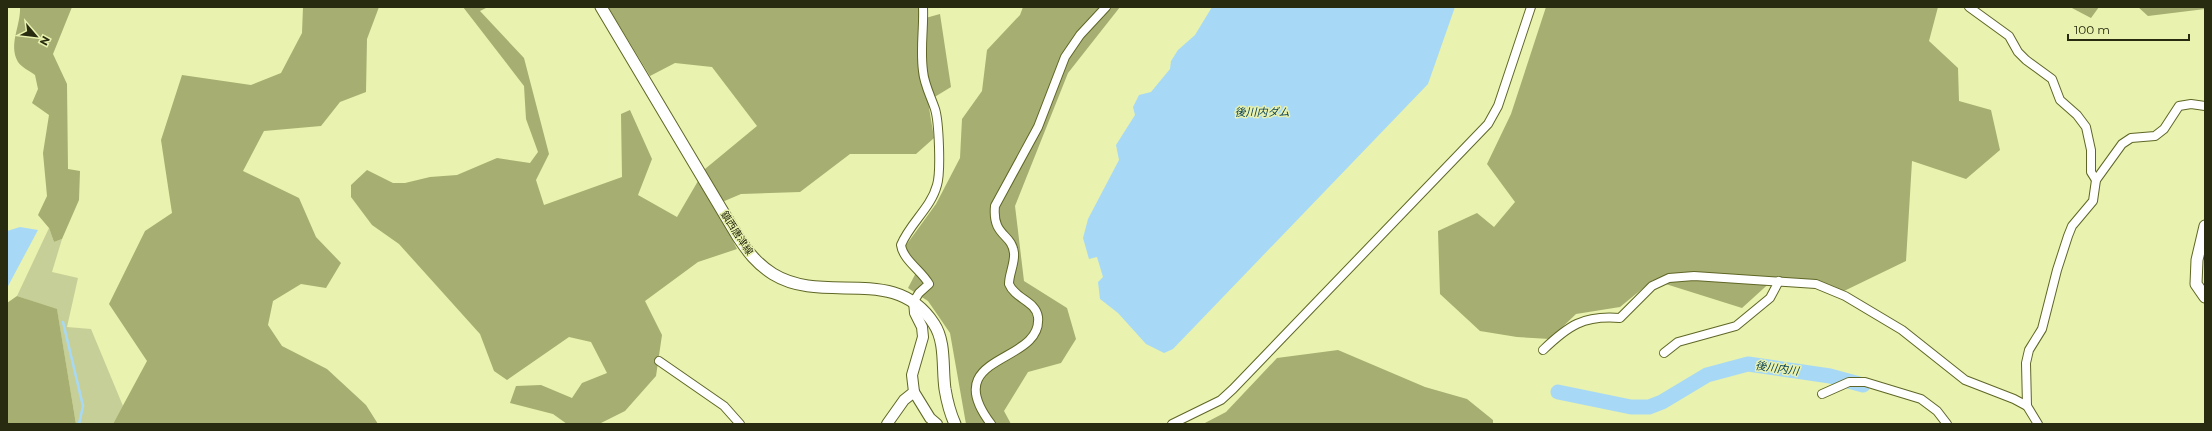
<svg xmlns="http://www.w3.org/2000/svg" width="2212" height="431" font-family="Montserrat,'Noto Sans JP',sans-serif">
	<style>
		.green { fill: #c7cf98 }
		.forest { fill: #a6ae71 }
		.water { fill: #a7d9f6 }
		.lines { fill: none; stroke-linecap: round; stroke-linejoin: round }
		.stream { stroke: #a7d9f6; stroke-width: 2.5 }
		.river { stroke: #a7d9f6; stroke-width: 15 }
		.minor-casing { stroke: #606626; stroke-width: 10 }
		.tertiary-casing { stroke: #606626; stroke-width: 12 }
		.secondary-casing { stroke: #606626; stroke-width: 13 }
		.minor { stroke: #fff; stroke-width: 8 }
		.tertiary { stroke: #fff; stroke-width: 10 }
		.secondary { stroke: #fff; stroke-width: 11 }
		.labels { text-anchor: middle; dominant-baseline: central; stroke-width: 3; stroke-linejoin: round; paint-order: stroke }
		.street-label { font-size: 10px; fill: #282b10; stroke: #e9f2ae }
		.water-label { font-size: 11px; font-style: italic; fill: #043b53; stroke: #e9f2ae }
	</style>
	<rect width="100%" height="100%" fill="#e9f2ae"/>
	<polygon class="green" points="49,228 54,242 62,239 52,272 78,278 67,327 91,329 123,406 113,424 76,424 57,310 17,296"/>
	<g class="forest">
		<path d="M 20,7 L 72,7 L 53,54 L 67,84 L 68,169 L 80,171 L 79,200 L 62,239 L 54,242 L 49,228 L 38,215 L 47,196 L 43,153 L 49,115 L 32,103 L 38,89 L 35,75 C 30,71 21,67 18,62 C 8,44 21,26 20,7 Z"/>
		<polygon points="303,7 379,7 367,39 366,92 340,102 321,126 264,131 243,171 299,198 316,237 341,263 326,288 301,284 273,301 268,325 282,346 327,369 366,405 378,424 113,424 147,361 109,304 145,231 172,213 161,140 182,75 251,85 281,73 302,33"/>
		<polygon points="463,7 488,7 480,11 524,58 549,154 536,180 544,205 622,177 621,114 630,110 652,159 638,195 677,217 705,169 757,126 712,67 675,63 650,76 608,7 919,7 922,19 940,14 951,87 928,101 934,138 916,154 850,154 800,192 741,194 715,205 737,249 698,262 645,301 662,335 656,376 625,411 599,424 567,424 553,414 510,403 516,386 541,385 572,398 582,383 607,373 591,342 569,337 507,380 494,371 480,334 399,244 372,225 351,197 351,185 367,170 393,183 405,183 430,177 457,175 497,158 530,163 538,152 526,119 524,86"/>
		<polygon points="1023,7 1120,7 1068,73 1015,206 1024,281 1067,308 1076,339 1061,363 1028,372 1004,411 1011,424 966,424 950,333 928,301 908,288 919,267 904,248 936,204 960,158 962,119 982,91 987,50 1020,15"/>
		<polygon points="1546,7 1938,7 1929,41 1958,68 1959,101 1991,110 2000,150 1966,179 1912,161 1906,261 1844,291 1775,278 1742,308 1653,280 1620,307 1576,314 1550,339 1517,337 1480,331 1440,294 1438,231 1477,213 1494,227 1515,202 1487,164 1511,114"/>
		<polygon points="2070,7 2099,7 2091,18"/>
		<polygon points="2138,7 2205,7 2205,9 2148,16"/>
		<polygon points="17,296 57,309 76,424 7,424 7,303"/>
		<polygon points="1338,350 1425,387 1467,399 1493,420 1493,424 1203,424 1226,412 1277,358"/>
	</g>
	<g class="water">
		<polygon points="1212,7 1455,7 1428,84 1173,349 1164,353 1146,344 1118,313 1100,299 1098,282 1103,277 1097,257 1089,259 1083,238 1088,219 1119,160 1116,145 1135,115 1133,107 1139,95 1151,92 1170,69 1171,61 1178,50 1195,35"/>
		<polygon points="20,227 38,230 7,288 7,231"/>
	</g>
	<g class="lines">
		<polyline class="stream" points="63,322 83,406 79,424"/>
		<polyline class="river" points="1558,392 1631,407 1649,407 1662,402 1707,375 1748,364 1830,376 1863,385"/>
		<defs>
			<g id="minor">
				<polyline points="1969,7 2009,36 2018,52 2026,60 2052,79 2060,100 2077,115 2086,127 2091,150 2091,172 2096,180"/>
				<path d="M 914,301 L 919,293 L 929,284 C 922,271 903,260 901,245 C 910,223 931,208 937,185 C 941,172 939,122 935,109 C 931,97 924,84 923,71 C 920,48 924,29 923,7"/>
				<path d="M 1543,350 C 1568,326 1583,315 1620,318 L 1652,286 L 1669,278 L 1694,276 L 1816,284 L 1845,296 L 1902,330 L 1965,380 L 2014,399 L 2027,406"/>
				<polyline points="1664,353 1678,342 1736,326 1770,298 1779,281"/>
				<polyline points="659,361 724,406 740,424"/>
				<polyline points="1822,394 1849,382 1865,382 1921,399 1937,411 1947,424"/>
				<path d="M 991,424 C 937,353 1043,365 1038,317 C 1036,301 1015,299 1009,284 C 1009,274 1015,263 1014,253 C 1012,233 992,237 995,206 L 1038,127 L 1065,57 L 1080,35 L 1106,7"/>
				<polyline points="1172,424 1221,400 1233,389 1488,124 1498,106 1531,7"/>
				<polyline points="2038,424 2027,406 2026,363 2029,350 2042,329 2057,270 2068,236 2072,226 2093,201 2096,180 2122,144 2131,138 2155,136 2164,129 2179,106 2191,104 2205,106"/>
			</g>
			<g id="tertiary">
				<polyline points="914,392 930,418 937,424"/>
				<polyline points="887,424 904,400 914,392 912,375 923,337 922,327 915,313 914,301"/>
			</g>
			<g id="secondary">
				<path d="M 601,7 L 738,237 C 748,252 757,264 773,274 C 825,306 895,263 934,324 C 946,342 942,368 945,389 C 947,401 950,413 955,424"/>
				<polyline points="2205,226 2197,260 2196,284 2205,297"/>
			</g>
		</defs>
		<use href="#minor" class="minor-casing"/>
		<use href="#tertiary" class="tertiary-casing"/>
		<use href="#secondary" class="secondary-casing"/>
		<use href="#minor" class="minor"/>
		<use href="#tertiary" class="tertiary"/>
		<use href="#secondary" class="secondary"/>
	</g>
	<g class="labels">
		<g class="street-label">
			<text transform="translate(737 233) rotate(57)">鎮西唐津線</text>
		</g>
		<g class="water-label">
			<text x="1262" y="112">後川内ダム</text>
			<text transform="translate(1777 368) rotate(8)">後川内川</text>
		</g>
	</g>
	<rect width="2212" height="431" fill="none" stroke="#282b10" stroke-width="16"/>
	<g transform="translate(36 36) rotate(118)" stroke="#e9f2ae" stroke-width="3" paint-order="stroke">
	<path d="M0-3L7 15L0 10L-7 15Z" fill="#282b10"/>
	<text y="-6" font-size="11" font-weight="bold" text-anchor="middle" fill="#282b10">N</text>
	</g>
	<path d="M2068 34v6h121v-6" fill="none" stroke="#282b10" stroke-width="2"/>
	<text x="2074" y="34" font-size="12" fill="#282b10" stroke="#e9f2ae" stroke-width="3" paint-order="stroke">100 m</text>
</svg>
